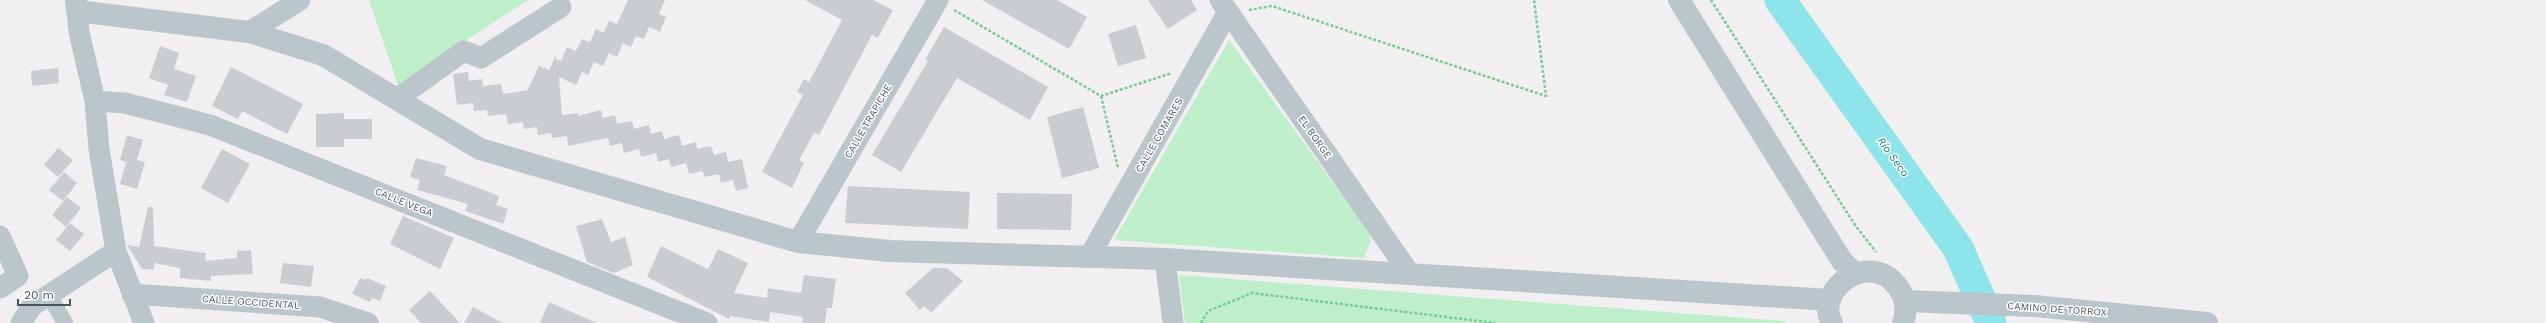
<svg xmlns="http://www.w3.org/2000/svg" width="2546" height="323" font-family="'Work Sans',sans-serif">
	<style>
		.green { fill: #bfeeca }
		.lines { fill: none; stroke-linecap: round; stroke-linejoin: round }
		.river { stroke: #8de4e9; stroke-width: 31 }
		.building { fill: #c9cdd1 }
		.path { stroke: #78cb95; stroke-width: 2.5; stroke-dasharray: 3 2; stroke-linecap: butt }
		.pedestrian { stroke: #bbc6cb; stroke-width: 16 }
		.minor { stroke: #bbc6cb; stroke-width: 21 }
		.tertiary { stroke: #bbc6cb; stroke-width: 22 }
		.labels { text-anchor: middle; dominant-baseline: central; stroke-width: 3; stroke-linejoin: round; paint-order: stroke }
		.street-label { font-size: 10px; fill: #48555c; stroke: #fff }
		.water-label { font-size: 11px; font-style: italic; fill: #118188; stroke: #fff }
	</style>
	<rect width="100%" height="100%" fill="#f1efef"/>
	<g class="green">
		<polygon points="369,0 528,0 398,85"/>
		<polygon points="1229,40 1369,232 1371,241 1364,258 1114,240"/>
		<polygon points="1179,275 1783,321 1787,323 1185,323"/>
	</g>
	<g class="lines">
		<polyline class="river" points="1780,0 1958,248 1991,323"/>
	</g>
	<g class="building">
		<polygon points="628,0 665,0 659,14 666,17 660,32 649,27 644,39 636,36 631,47 623,43 617,57 609,53 603,66 594,62 588,75 582,72 576,85 559,77 562,115 578,113 578,116 601,110 603,118 615,115 617,124 632,121 634,129 649,125 651,134 662,131 664,139 679,135 682,146 696,142 697,149 711,146 714,155 726,152 728,162 742,159 748,188 736,191 733,180 721,183 719,174 704,177 703,171 689,174 686,163 671,167 669,159 658,162 656,153 641,157 639,149 624,153 622,143 610,146 608,138 568,146 567,136 552,138 551,133 538,135 537,127 524,129 523,122 508,124 506,114 488,116 487,110 474,111 473,103 457,105 453,74 468,72 469,81 482,79 483,86 501,84 503,94 528,90 539,66 549,70 556,55 556,59 561,61 567,47 576,51 582,39 590,42 596,29 604,33 609,21 617,24"/>
		<polygon points="805,0 873,0 893,10 878,38 872,35 819,135 814,133 799,160 804,163 792,188 762,172 803,95 797,92 804,79 809,82 842,20"/>
		<polygon points="982,0 1057,0 1087,17 1069,49"/>
		<polygon points="1148,0 1191,0 1197,10 1168,29"/>
		<polygon points="1136,25 1146,58 1118,66 1108,34"/>
		<polygon points="944,27 1048,87 1030,120 957,78 901,172 872,155 928,61 925,60"/>
		<polygon points="160,46 179,53 174,69 196,76 187,102 164,95 168,85 149,78"/>
		<polygon points="231,67 303,104 287,134 242,111 238,119 212,106"/>
		<polygon points="58,68 59,83 32,86 31,71"/>
		<polygon points="1083,107 1099,168 1062,178 1047,117"/>
		<polygon points="344,113 344,119 372,119 372,139 344,139 344,147 316,147 316,114"/>
		<polygon points="127,135 143,140 137,160 145,162 137,189 120,184 126,162 120,160"/>
		<polygon points="58,148 73,160 58,177 44,165"/>
		<polygon points="222,149 250,164 228,203 201,188"/>
		<polygon points="416,158 447,166 444,175 499,196 496,205 508,209 503,224 465,211 468,204 417,190 420,180 410,177"/>
		<polygon points="64,172 77,183 63,201 49,190"/>
		<polygon points="848,186 970,192 968,229 845,223"/>
		<polygon points="997,193 1072,194 1071,230 997,229"/>
		<polygon points="67,197 81,208 66,227 52,215"/>
		<polygon points="148,207 153,207 154,246 206,253 205,261 237,258 237,251 251,250 253,274 211,276 211,281 180,278 180,268 154,263 154,270 142,269 127,245 139,247"/>
		<polygon points="403,216 454,238 440,269 390,244"/>
		<polygon points="602,219 611,242 625,237 633,265 614,273 587,262 576,226"/>
		<polygon points="70,223 84,234 70,251 56,240"/>
		<polygon points="661,246 708,269 718,249 748,263 734,293 767,298 768,288 801,293 804,275 836,279 832,308 827,308 825,323 802,323 803,317 770,312 769,322 730,316 729,319 647,277"/>
		<polygon points="283,263 314,266 311,287 280,283"/>
		<polygon points="933,268 947,268 963,281 931,313 924,306 920,310 905,293"/>
		<polygon points="360,278 366,280 367,278 386,286 380,301 372,298 370,302 352,294"/>
		<polygon points="430,291 460,323 421,323 409,310"/>
		<polygon points="549,302 597,323 540,323"/>
		<polygon points="473,307 503,323 464,323"/>
	</g>
	<g class="lines">
		<g class="path">
			<polyline points="1711,0 1855,225 1876,252"/>
			<polyline points="954,10 1101,96 1172,73"/>
			<polyline points="1249,10 1272,6 1546,96 1534,0"/>
			<polyline points="1101,96 1118,168"/>
			<polyline points="1201,323 1208,311 1252,293 1495,323"/>
		</g>
		<polyline class="pedestrian" points="49,295 65,323"/>
		<g class="minor">
			<polyline points="1220,0 1410,274"/>
			<polyline points="77,11 79,32 95,101 99,149 116,251 144,323"/>
			<polyline points="249,32 300,0"/>
			<polyline points="398,98 464,51 481,58 561,7"/>
			<polyline points="95,101 125,103 210,125 707,323"/>
			<polyline points="0,236 18,276 0,288"/>
			<polyline points="798,242 938,0"/>
			<polyline points="1089,257 1228,12"/>
			<polyline points="1165,259 1173,323"/>
			<polyline points="132,294 320,307 368,323"/>
			<polyline points="21,323 32,306 116,251"/>
		</g>
		<g class="tertiary">
			<polyline points="76,0 77,11 249,32 323,55 480,149 798,242 890,251 1165,259 1830,300"/>
			<polyline points="1679,0 1842,261 1855,273"/>
			<polyline points="1905,301 2035,306 2207,323"/>
			<path d="M 1832,323 C 1812,289 1877,242 1903,296 C 1906,303 1906,317 1903,323"/>
		</g>
	</g>
	<g class="labels">
		<g class="street-label">
			<text transform="translate(868 121) rotate(-60)">CALLE TRAPICHE</text>
			<text transform="translate(1159 135) rotate(-60)">CALLE COMARES</text>
			<text transform="translate(1315 137) rotate(55)">EL BORGE</text>
			<text transform="translate(404 202) rotate(22)">CALLE VEGA</text>
			<text transform="translate(251 302) rotate(4)">CALLE OCCIDENTAL</text>
			<text transform="translate(2057 309) rotate(4)">CAMINO DE TORROX</text>
		</g>
		<g class="water-label">
			<text transform="translate(1893 157) rotate(54)">Río Seco</text>
		</g>
	</g>
	<path d="M18 299v6h52v-6" fill="none" stroke="#48555c" stroke-width="2"/>
	<text x="24" y="299" font-size="12" fill="#48555c" stroke="#ffffff" stroke-width="3" paint-order="stroke">20 m</text>
</svg>
